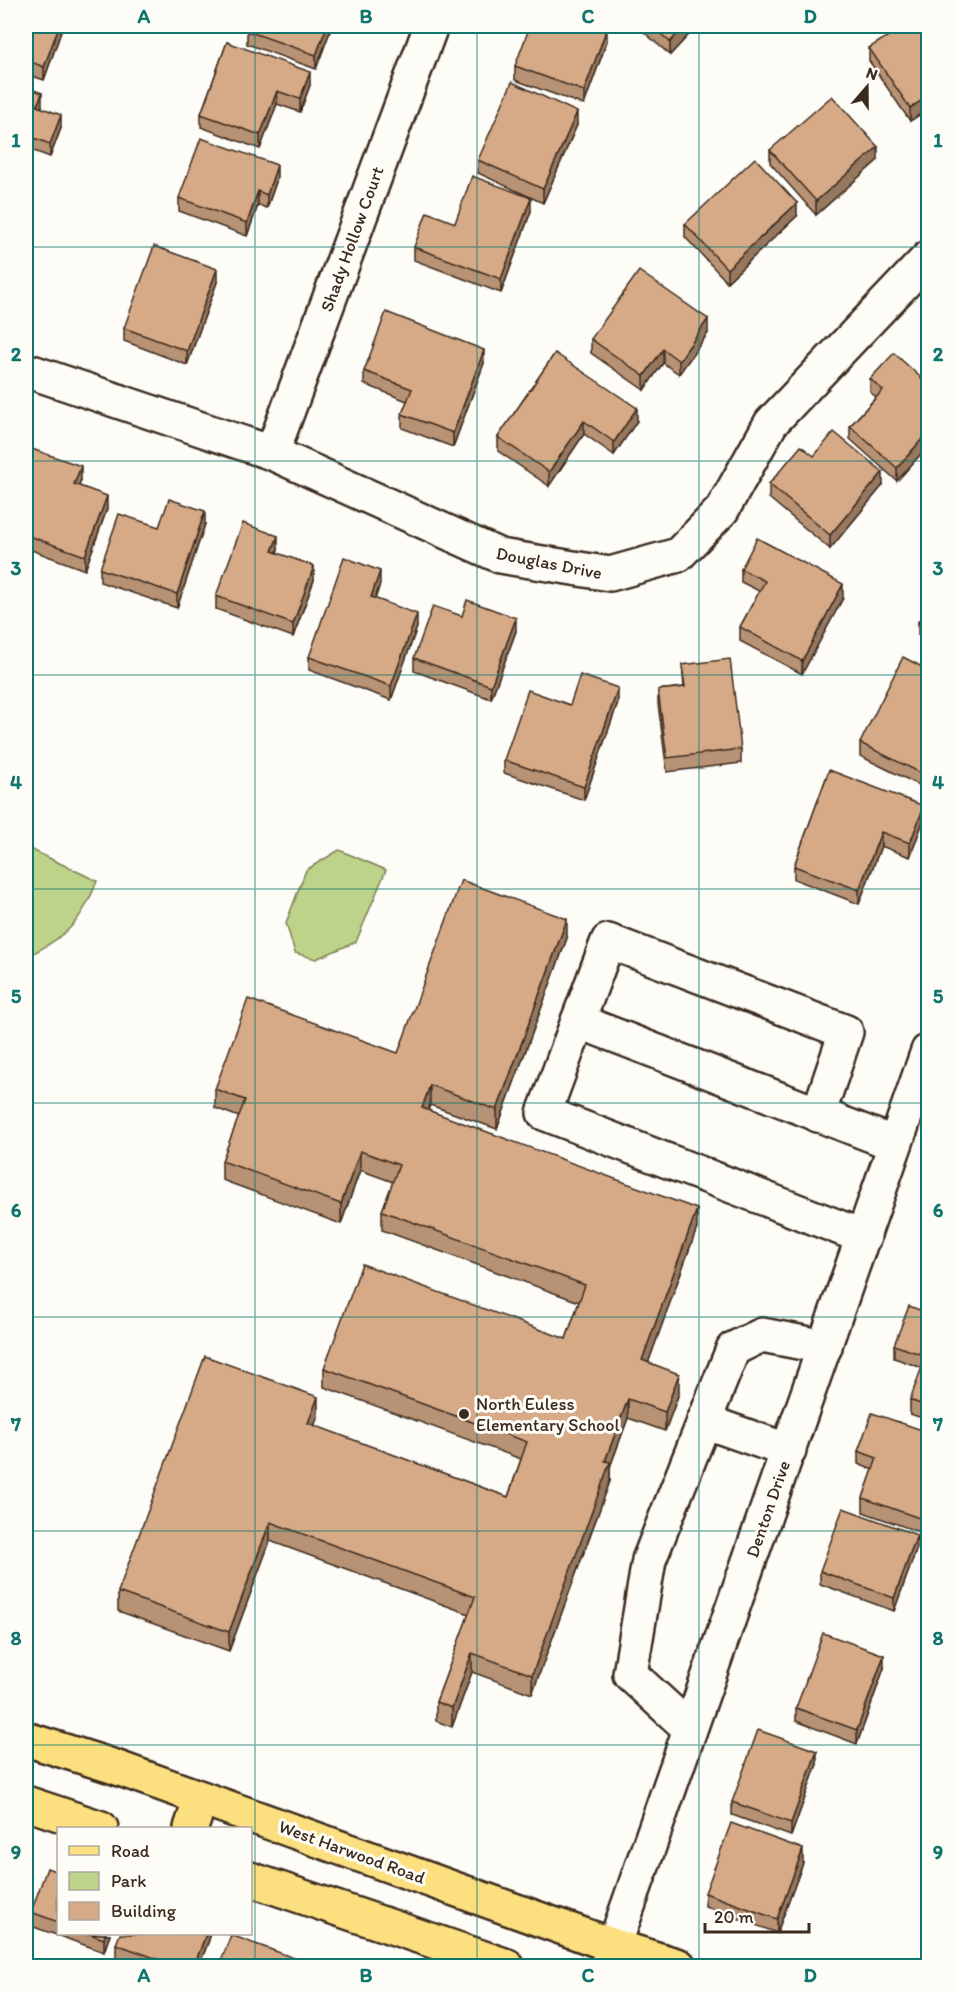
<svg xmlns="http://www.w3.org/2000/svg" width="954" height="1992" font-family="Itim,sans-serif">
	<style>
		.green { fill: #bdd389; stroke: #7c7e54; stroke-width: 1.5 }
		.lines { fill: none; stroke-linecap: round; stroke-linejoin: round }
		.minor-casing { stroke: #3b2a1e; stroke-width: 38 }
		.major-casing { stroke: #3b2a1e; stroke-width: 38 }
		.minor { stroke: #fdfcf7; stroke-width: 33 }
		.major { stroke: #fce080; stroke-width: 33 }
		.wall { fill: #b89274; stroke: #3b2a1e; stroke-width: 1.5 }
		.shaded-wall { fill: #96775e; stroke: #3b2a1e; stroke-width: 1.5 }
		.building { fill: #d6aa87; stroke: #3b2a1e; stroke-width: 1.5 }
		.grid { fill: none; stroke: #0f766e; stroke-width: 1.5; stroke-opacity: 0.55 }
		.poi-dot { fill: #3b2a1e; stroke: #fdfcf7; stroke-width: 2 }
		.labels { text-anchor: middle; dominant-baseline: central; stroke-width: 6; stroke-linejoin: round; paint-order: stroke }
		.street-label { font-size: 18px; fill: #3b2a1e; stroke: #fdfcf7 }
		.poi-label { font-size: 18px; fill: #3b2a1e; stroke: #fdfcf7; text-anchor: start }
		.neatline { fill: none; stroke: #0f766e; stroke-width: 2 }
		.grid-label { font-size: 20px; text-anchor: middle; font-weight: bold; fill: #0f766e }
	</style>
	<rect width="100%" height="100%" fill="#fdfcf7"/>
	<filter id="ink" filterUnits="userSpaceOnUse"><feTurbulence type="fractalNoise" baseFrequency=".0167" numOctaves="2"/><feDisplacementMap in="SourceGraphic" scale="12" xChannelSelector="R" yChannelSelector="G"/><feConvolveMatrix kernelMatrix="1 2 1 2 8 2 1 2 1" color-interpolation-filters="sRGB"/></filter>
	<g filter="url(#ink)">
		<g class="green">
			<path d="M 26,847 L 97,881 C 81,923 66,937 26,957 Z"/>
			<polygon points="339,850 386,870 356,942 316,959 295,953 286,923 306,870"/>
		</g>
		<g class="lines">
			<defs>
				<g id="minor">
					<polyline points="26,370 272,453 500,556 610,574 678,555 722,510 771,423 928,258"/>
					<polyline points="272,453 431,26"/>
					<polyline points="578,1021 608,941 846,1032 818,1115"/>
					<polyline points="864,1237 544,1113 578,1021 895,1144"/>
					<polyline points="704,1421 789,1451"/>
					<polyline points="690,1729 630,1674 649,1560 733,1349 762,1335 825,1347"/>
					<polyline points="607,1966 928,1051"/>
				</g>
				<g id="major">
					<polyline points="26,1739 112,1766 614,1946 679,1966"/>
					<polyline points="26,1803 101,1828"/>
					<polyline points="191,1828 201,1798"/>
					<polyline points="250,1879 507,1966"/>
				</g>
			</defs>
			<use href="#minor" class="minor-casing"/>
			<use href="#major" class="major-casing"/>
			<use href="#minor" class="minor"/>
			<use href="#major" class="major"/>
		</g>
		<g class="wall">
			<polygon points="26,26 63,26 44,80 26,74"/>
			<polygon points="332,26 316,69 247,44 247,31"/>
			<polygon points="637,26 697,26 670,55"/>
			<polygon points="928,26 928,109 910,121 869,61 869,48"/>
			<polygon points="607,41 584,105 515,80 515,66"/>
			<polygon points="227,42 310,85 300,112 277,104 260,149 201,127 201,114"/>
			<polygon points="26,87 42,106 42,108 61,128 50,157 26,148"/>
			<polygon points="577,125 543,203 478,173 478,160"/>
			<polygon points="770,150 878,160 816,215 770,163"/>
			<polygon points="277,179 267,208 258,205 247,236 179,211 179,198"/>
			<polygon points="531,211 501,293 414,260 414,247 455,223"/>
			<polygon points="797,216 727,282 685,237 685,224"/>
			<polygon points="217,282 187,365 124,341 124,328"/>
			<polygon points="708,333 679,374 663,363 644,390 591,353 591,339"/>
			<polygon points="555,353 637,421 614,455 584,434 549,486 498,451 498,437"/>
			<polygon points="484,363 453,447 402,428 402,414 407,401 364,384 364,371"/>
			<polygon points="870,379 928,384 928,446 897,481 850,439 850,426 876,397 870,392"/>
			<polygon points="814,456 883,485 830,549 769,498 769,484"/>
			<polygon points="26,458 81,480 79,485 107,509 85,570 26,548"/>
			<polygon points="205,524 177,608 100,582 100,569 159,527"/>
			<polygon points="278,549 277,553 314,580 293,637 216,609 216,596"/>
			<polygon points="741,569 843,598 802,674 740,641 740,627 759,591 741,582"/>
			<polygon points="380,584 375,599 417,627 391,700 309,670 309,657"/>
			<polygon points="928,610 928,644 918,635 918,622"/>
			<polygon points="462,616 516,631 491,699 414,671 414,658"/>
			<polygon points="682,665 741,749 741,763 667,772 658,704 658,690 684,687"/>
			<polygon points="928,670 923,787 860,756 860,743"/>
			<polygon points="618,702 584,800 504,773 504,760 570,705"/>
			<polygon points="829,770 924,819 910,857 881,846 859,904 794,879 794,866"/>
			<polygon points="567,938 497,1129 430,1105 428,1110 697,1228 648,1363 679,1393 665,1431 628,1418 610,1467 610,1481 532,1694 472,1672 452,1727 436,1721 436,1702 469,1614 270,1541 229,1651 118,1611 118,1592 318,1416 314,1426 508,1497 521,1459 324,1387 324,1368 566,1339 579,1302 382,1230 382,1211 393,1182 360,1170 341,1224 222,1180 222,1161 239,1117 215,1108 215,1089 398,1053"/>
			<polygon points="928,1260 928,1288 924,1286 924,1273"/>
			<polygon points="928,1313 928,1420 910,1414 910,1400 922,1368 894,1358 894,1345"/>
			<polygon points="928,1432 922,1533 863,1512 863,1498 873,1470 858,1464 858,1451"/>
			<polygon points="917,1548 894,1611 820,1584 820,1571"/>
			<polygon points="884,1668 857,1744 796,1721 796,1708"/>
			<polygon points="817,1764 791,1836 732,1815 732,1802"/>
			<polygon points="803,1863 777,1933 705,1906 705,1893"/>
			<polygon points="58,1872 58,1934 110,1934 104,1952 31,1926 31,1912"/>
			<polygon points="209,1934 209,1940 199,1966 140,1966 116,1958 116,1944"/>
		</g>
		<g class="shaded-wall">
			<polygon points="59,26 63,26 44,80 44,67"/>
			<polygon points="327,26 332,26 316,69 316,55"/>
			<polygon points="685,26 697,26 670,55 670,42"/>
			<polygon points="607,28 607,41 584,105 584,91"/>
			<polygon points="310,72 310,85 300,112 300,99"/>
			<polygon points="277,91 277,104 260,149 260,135"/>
			<polygon points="42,93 42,106 37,120 37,106"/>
			<polygon points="928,96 928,109 910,121 910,108"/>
			<polygon points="577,112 577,125 543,203 543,189"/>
			<polygon points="61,115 61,128 50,157 50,144"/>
			<polygon points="878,147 878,160 816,215 816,201"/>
			<polygon points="277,165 277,179 267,208 267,195"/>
			<polygon points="258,191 258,205 247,236 247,223"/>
			<polygon points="531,198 531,211 501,293 501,279"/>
			<polygon points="797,203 797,216 727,282 727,269"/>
			<polygon points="217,269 217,282 187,365 187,351"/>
			<polygon points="708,319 708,333 679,374 679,361"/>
			<polygon points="663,349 663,363 644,390 644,376"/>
			<polygon points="484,350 484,363 453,447 453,433"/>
			<polygon points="637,408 637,421 614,455 614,442"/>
			<polygon points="584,421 584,434 549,486 549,472"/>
			<polygon points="928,432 928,446 897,481 897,468"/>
			<polygon points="81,466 81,480 74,497 74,484"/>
			<polygon points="883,472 883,485 830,549 830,535"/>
			<polygon points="107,496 107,509 85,570 85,556"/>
			<polygon points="205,511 205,524 177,608 177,594"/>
			<polygon points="278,536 278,549 272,565 272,551"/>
			<polygon points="314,566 314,580 293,637 293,624"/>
			<polygon points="380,571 380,584 371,610 371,597"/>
			<polygon points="843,584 843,598 802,674 802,661"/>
			<polygon points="417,614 417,627 391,700 391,686"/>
			<polygon points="516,618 516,631 491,699 491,686"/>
			<polygon points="618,688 618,702 584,800 584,787"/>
			<polygon points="928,762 928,776 923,787 923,774"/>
			<polygon points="924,806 924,819 910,857 910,843"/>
			<polygon points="881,832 881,846 859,904 859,890"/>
			<polygon points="567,919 567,938 497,1129 497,1110"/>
			<polygon points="430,1085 430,1105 422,1127 422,1108"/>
			<polygon points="360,1151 360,1170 341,1224 341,1204"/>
			<polygon points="697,1209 697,1228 642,1380 642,1360"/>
			<polygon points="679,1374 679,1393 665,1431 665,1412"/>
			<polygon points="318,1397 318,1416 308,1442 308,1423"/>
			<polygon points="628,1399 628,1418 610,1467 610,1481 532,1694 532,1675 605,1461"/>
			<polygon points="928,1501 928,1515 922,1533 922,1519"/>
			<polygon points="270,1522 270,1541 229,1651 229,1632"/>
			<polygon points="917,1535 917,1548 894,1611 894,1598"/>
			<polygon points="472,1653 472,1672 452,1727 452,1708"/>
			<polygon points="884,1655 884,1668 857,1744 857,1730"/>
			<polygon points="817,1751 817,1764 791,1836 791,1823"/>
			<polygon points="803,1849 803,1863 777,1933 777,1919"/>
			<polygon points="105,1934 110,1934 104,1952 104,1939"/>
			<polygon points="206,1934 209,1934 209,1940 199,1966 194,1966"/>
		</g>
		<g class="building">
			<polygon points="26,26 59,26 44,67 26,60"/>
			<polygon points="249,26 327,26 316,55 247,31"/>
			<polygon points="530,26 601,26 607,28 584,91 515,66"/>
			<polygon points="652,26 685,26 670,42"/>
			<polygon points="904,26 928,26 928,96 910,108 869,48"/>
			<polygon points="227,42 310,72 300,99 277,91 260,135 201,114"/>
			<polygon points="512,82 577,112 543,189 478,160"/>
			<polygon points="26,87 42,93 37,106 61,115 50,144 26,135"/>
			<polygon points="832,96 878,147 816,201 770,150"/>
			<polygon points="201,138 277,165 267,195 258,191 247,223 179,198"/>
			<polygon points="755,158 797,203 727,269 685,224"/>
			<polygon points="472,176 531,198 501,279 414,247 427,212 455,223"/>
			<polygon points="154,246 217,269 187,351 124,328"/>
			<polygon points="639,271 708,319 679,361 663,349 644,376 591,339"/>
			<polygon points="386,312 484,350 453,433 402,414 412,389 364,371"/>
			<polygon points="555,353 637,408 614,442 584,421 549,472 498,437"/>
			<polygon points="894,353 928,384 928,432 897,468 850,426 883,390 870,379"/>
			<polygon points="834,432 883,472 830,535 769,484 801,446 814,456"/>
			<polygon points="29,448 81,466 74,484 107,496 85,556 26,535 26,458"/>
			<polygon points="169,499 205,511 177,594 100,569 119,514 159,527"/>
			<polygon points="243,523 278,536 272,551 314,566 293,624 216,596"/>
			<polygon points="757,538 843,584 802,661 740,627 765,581 741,569"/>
			<polygon points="344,557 380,571 371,597 417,614 391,686 309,657"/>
			<polygon points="467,600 516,618 491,686 414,658 433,606 462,616"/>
			<polygon points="928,610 928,630 918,622"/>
			<polygon points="903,657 928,670 928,762 923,774 860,743"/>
			<polygon points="730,659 741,749 667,758 658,690 685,687 682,665"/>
			<polygon points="580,675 618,688 584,787 504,760 528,690 570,705"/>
			<polygon points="829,770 924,806 910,843 881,832 859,890 794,866"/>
			<polygon points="461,880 567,919 497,1110 430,1085 422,1108 697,1209 642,1360 679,1374 665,1412 628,1399 605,1461 610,1462 532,1675 472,1653 452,1708 436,1702 475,1597 270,1522 229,1632 118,1592 205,1356 318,1397 308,1423 508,1497 527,1442 324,1368 362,1264 566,1339 585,1285 382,1211 399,1165 360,1151 341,1204 222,1161 245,1100 215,1089 248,999 398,1053"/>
			<polygon points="928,1260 928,1274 924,1273"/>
			<polygon points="909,1306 928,1313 928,1407 910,1400 926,1356 894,1345"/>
			<polygon points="872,1413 928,1432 928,1501 922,1519 863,1498 877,1458 858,1451"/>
			<polygon points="843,1508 917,1535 894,1598 820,1571"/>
			<polygon points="823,1633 884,1655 857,1730 796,1708"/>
			<polygon points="758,1730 817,1751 791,1823 732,1802"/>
			<polygon points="731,1823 803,1849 777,1919 705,1893"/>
			<polygon points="47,1868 58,1872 58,1922 31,1912"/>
			<polygon points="90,1934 105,1934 104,1939"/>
			<polygon points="120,1934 206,1934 194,1966 177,1966 116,1944"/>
			<polygon points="231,1935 305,1962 303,1966 219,1966"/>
		</g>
	</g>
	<path class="grid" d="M 255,26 L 255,1966M 477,26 L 477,1966M 699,26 L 699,1966M 26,247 L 928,247M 26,461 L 928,461M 26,675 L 928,675M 26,889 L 928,889M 26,1103 L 928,1103M 26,1317 L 928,1317M 26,1531 L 928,1531M 26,1745 L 928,1745"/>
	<circle class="poi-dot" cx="464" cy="1414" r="6"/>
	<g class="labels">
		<g class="street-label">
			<text transform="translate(352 239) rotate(-70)">Shady Hollow Court</text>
			<text transform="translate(549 563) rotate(11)">Douglas Drive</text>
			<text transform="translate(768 1509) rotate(-71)">Denton Drive</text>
			<text transform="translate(352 1852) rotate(20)">West Harwood Road</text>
		</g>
		<g class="poi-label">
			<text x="476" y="1404">North Euless<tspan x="476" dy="21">Elementary School</tspan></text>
		</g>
	</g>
	<rect width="954" height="1992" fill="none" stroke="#fdfcf7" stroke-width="66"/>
	<rect x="57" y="1827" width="195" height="108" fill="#fdfcf7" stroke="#afa8a0" stroke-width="1.5"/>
	<rect x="69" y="1846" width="30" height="9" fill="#fce080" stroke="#afa8a0" stroke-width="1.5"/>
	<text x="111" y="1857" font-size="18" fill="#3b2a1e">Road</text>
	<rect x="69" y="1872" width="30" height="18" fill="#bdd389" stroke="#afa8a0" stroke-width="1.5"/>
	<text x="111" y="1887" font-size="18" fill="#3b2a1e">Park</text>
	<rect x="69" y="1902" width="30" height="18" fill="#d6aa87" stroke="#afa8a0" stroke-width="1.5"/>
	<text x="111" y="1917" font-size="18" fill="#3b2a1e">Building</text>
	<g transform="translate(867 87) rotate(20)" stroke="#fdfcf7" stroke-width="4.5" paint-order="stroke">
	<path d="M0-4.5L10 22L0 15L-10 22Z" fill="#3b2a1e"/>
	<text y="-9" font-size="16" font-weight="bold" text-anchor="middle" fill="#3b2a1e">N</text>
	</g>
	<path d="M705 1923v9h104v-9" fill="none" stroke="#3b2a1e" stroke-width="3"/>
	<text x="714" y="1923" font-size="18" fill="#3b2a1e" stroke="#fdfcf7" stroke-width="4.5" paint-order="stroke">20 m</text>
	<rect x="33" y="33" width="888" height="1926" class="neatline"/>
	<g class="grid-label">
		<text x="144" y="23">A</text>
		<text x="366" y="23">B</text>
		<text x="588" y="23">C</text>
		<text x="810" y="23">D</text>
		<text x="16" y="147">1</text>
		<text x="938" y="147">1</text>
		<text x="16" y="361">2</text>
		<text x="938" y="361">2</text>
		<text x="16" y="575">3</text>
		<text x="938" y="575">3</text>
		<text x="16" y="789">4</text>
		<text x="938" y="789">4</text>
		<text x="16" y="1003">5</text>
		<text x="938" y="1003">5</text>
		<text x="16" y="1217">6</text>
		<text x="938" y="1217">6</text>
		<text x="16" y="1431">7</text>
		<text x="938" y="1431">7</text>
		<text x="16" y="1645">8</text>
		<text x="938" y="1645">8</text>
		<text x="16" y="1859">9</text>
		<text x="938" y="1859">9</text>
		<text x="144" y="1982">A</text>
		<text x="366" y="1982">B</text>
		<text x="588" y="1982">C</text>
		<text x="810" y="1982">D</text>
	</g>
</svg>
